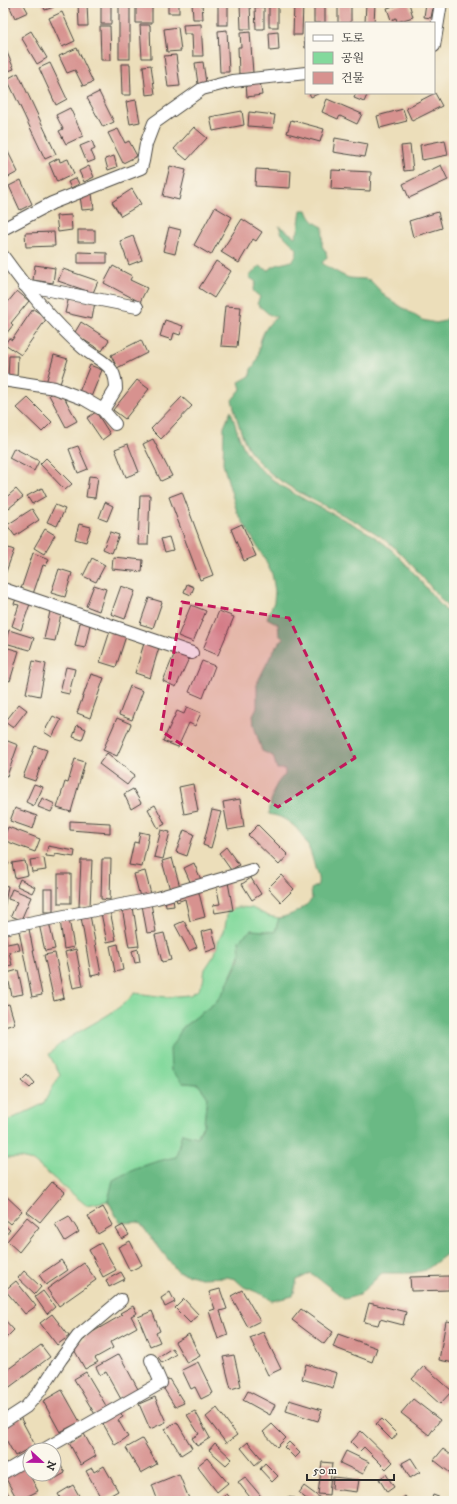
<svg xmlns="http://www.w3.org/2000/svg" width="457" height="1504" font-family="'IM FELL DW Pica','Noto Serif KR',serif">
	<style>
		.green { fill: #83d99c; stroke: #578264 }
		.forest { fill: #6ab984; stroke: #4a7258 }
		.building { fill: #d7928f }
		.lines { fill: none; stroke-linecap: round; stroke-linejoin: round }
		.street-casing { stroke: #484640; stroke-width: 14 }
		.street { stroke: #fff; stroke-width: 12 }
		.marked { fill: #c2185b; fill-opacity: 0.2; stroke: #c2185b; stroke-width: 3; stroke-dasharray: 8 5; stroke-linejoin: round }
	</style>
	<rect width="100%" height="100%" fill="#fbf7ec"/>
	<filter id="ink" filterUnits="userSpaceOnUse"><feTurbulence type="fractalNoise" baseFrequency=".025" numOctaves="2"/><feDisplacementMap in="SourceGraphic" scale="8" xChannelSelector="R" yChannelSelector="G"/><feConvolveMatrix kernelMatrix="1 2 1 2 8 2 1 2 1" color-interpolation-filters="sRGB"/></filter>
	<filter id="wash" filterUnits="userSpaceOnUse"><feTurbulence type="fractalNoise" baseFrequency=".012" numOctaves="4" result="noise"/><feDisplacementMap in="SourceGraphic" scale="16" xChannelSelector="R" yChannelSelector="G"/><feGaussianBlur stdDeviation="0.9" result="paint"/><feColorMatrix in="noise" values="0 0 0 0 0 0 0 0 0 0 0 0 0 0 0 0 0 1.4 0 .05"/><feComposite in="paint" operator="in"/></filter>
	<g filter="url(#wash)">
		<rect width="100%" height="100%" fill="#ecdeba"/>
		<path class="green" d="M 239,907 L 252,908 L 268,916 L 279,918 L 275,932 L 251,930 L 225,989 L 216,1002 L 183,1027 L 183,1083 L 198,1084 L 207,1096 L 204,1124 L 196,1138 L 182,1134 L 176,1158 C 154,1161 132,1169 113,1181 L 108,1201 L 86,1205 L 33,1161 L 20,1158 L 3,1158 L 3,1123 L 43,1104 L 60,1075 L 49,1054 C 54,1050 58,1045 63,1042 C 87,1025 115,1015 135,993 L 166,997 L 190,995 L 198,990 L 203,982 L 205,969 L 215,954 L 218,942 L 225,927 L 228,909 Z"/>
		<g class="forest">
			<path d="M 301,210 L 307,210 C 310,219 314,223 323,227 L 322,246 L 326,252 L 327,257 L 322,263 C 326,266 346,278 350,278 C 357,279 363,278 370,280 L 386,297 L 422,320 L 436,323 L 444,321 L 452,313 L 454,313 L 454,614 C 447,607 441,599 434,591 C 420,574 405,556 388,542 C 348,510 272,492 247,446 C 240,432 236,415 232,400 L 241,389 L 239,382 L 250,376 L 251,369 C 259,361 258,354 260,343 C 262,333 269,322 277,317 L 270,315 L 257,304 L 260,297 L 253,291 L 256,282 L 249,277 L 259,266 L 268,270 C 271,268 274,266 277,265 C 287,261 297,264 297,249 L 282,234 L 279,226 L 295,237 L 298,231 Z"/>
			<path d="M 231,411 C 235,423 238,437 244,448 C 269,495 345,512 386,545 C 412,566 430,596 454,619 L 454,1253 L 448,1253 L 426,1270 L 412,1273 L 382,1273 L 359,1295 L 345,1299 L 311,1273 L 297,1280 L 293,1296 L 272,1301 L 264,1295 L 244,1287 L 235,1279 L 227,1277 L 201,1278 L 178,1272 L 139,1222 L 120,1223 L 108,1201 L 113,1180 C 133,1169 154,1161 176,1157 L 182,1133 L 197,1137 L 204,1124 L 207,1096 L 198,1084 L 183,1083 L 171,1071 L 170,1049 L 183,1027 L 216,1002 L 225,989 L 240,958 L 239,940 L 251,930 L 275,932 L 279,918 C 292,915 303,910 312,899 L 311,889 L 317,886 C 320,880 317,875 315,868 C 311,849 302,828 284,819 C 279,816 273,815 269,814 C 271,800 273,783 285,775 L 285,769 L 277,769 L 273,756 L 262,751 L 254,726 L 253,715 L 257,707 L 257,683 L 271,655 L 277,645 L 284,639 L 279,635 L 278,624 L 267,618 L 274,602 L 275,591 L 272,574 L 264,558 L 237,512 L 223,464 L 224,427 Z"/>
		</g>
		<g id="blocks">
			<g class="building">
				<polygon points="8,3 23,3 28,12 15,18"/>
				<polygon points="42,3 53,3 54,7 45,10"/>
				<polygon points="78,3 87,3 88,26 79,26"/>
				<rect x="101" y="3" width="10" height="21"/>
				<rect x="119" y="3" width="11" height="56"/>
				<polygon points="142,3 153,3 153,8 152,8 152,23 136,23 136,6 142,6"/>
				<rect x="168" y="3" width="11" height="10"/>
				<polygon points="192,3 202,3 203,19 193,19"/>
				<rect x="218" y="3" width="10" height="22"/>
				<rect x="269" y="3" width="9" height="24"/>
				<polygon points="294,3 303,3 302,35 293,35"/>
				<rect x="314" y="3" width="11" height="20"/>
				<rect x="338" y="3" width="13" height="20"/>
				<polygon points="366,3 375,4 374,23 365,23"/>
				<polygon points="406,3 409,3 413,17 397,22 396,18 391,20 387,8"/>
				<polygon points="426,3 434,3 431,18 424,17"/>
				<polygon points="240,4 250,4 251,29 241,29"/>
				<polygon points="255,7 264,7 264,29 256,29"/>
				<polygon points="62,12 75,41 62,47 49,18"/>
				<polygon points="201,24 203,56 193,56 192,34 184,34 183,25"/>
				<polygon points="140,25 150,25 151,58 142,58"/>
				<polygon points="100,26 110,26 111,60 101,60"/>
				<polygon points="178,27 181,51 167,52 164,29"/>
				<polygon points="227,30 229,72 220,72 218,31"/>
				<polygon points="31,31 47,58 37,64 21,37"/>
				<polygon points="250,32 253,73 239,74 238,47 241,47 240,33"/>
				<polygon points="278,32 279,50 270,51 269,33"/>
				<polygon points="304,38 306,38 306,48 305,48"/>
				<polygon points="3,43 14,69 3,73"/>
				<polygon points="77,48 93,82 83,86 75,70 67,73 59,56"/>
				<polygon points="176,55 180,86 168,87 164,56"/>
				<polygon points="203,62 206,83 198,84 195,63"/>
				<polygon points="50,63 67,99 56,105 39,68"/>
				<polygon points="121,64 130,64 131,95 122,95"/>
				<polygon points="151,65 155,94 146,95 143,66"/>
				<polygon points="18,73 56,154 45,159 7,79"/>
				<polygon points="260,81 262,95 247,97 246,83"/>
				<polygon points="99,92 114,122 103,127 87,98"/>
				<polygon points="309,93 320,93 311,97"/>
				<polygon points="356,93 368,93 364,102 354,98"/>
				<polygon points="435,93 442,106 412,121 406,108"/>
				<polygon points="327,99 362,114 357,124 340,116 338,119 322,112"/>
				<polygon points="136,100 140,122 130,124 126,102"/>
				<polygon points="70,108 83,136 66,144 59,131 63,129 56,115"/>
				<polygon points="403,109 407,121 380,128 377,116"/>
				<polygon points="242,111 244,125 213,131 210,117"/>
				<polygon points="249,112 275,115 273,128 248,126"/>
				<polygon points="291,120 324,129 320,142 287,133"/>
				<polygon points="194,127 207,138 187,160 174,149"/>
				<polygon points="118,129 125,143 129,141 137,156 123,163 108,133"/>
				<polygon points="335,138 368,144 365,157 333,152"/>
				<polygon points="445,140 448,155 422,160 420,145"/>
				<polygon points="92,141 95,149 91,151 95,160 87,163 80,146"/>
				<polygon points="3,142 18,172 5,179 3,175"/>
				<polygon points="410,145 413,170 404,171 401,146"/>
				<polygon points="114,156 117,167 108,170 105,159"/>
				<polygon points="59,158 60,162 68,159 74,174 57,182 49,163"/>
				<polygon points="441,165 448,180 409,198 403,184"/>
				<polygon points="89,166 94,177 84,182 79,171"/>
				<polygon points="170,166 186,170 179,200 163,196"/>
				<polygon points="256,169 291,171 290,188 255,186"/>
				<polygon points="332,170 371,172 370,191 331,189"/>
				<polygon points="76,178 79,184 71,188 68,182"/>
				<polygon points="21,180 32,204 20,210 9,186"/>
				<polygon points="132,189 141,204 121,216 112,202"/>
				<polygon points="92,194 94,209 82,210 80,196"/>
				<polygon points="215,207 232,217 211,255 194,245"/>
				<polygon points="438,212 442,228 413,237 409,221"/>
				<polygon points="71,215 72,230 58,232 56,216"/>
				<polygon points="242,219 262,232 256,241 253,239 239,263 221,252"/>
				<polygon points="169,227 181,230 175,254 163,251"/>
				<rect x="78" y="230" width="17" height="12"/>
				<polygon points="54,232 55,246 26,247 25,233"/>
				<polygon points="133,236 142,260 129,265 120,241"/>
				<polygon points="78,252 107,253 107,263 78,263"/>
				<polygon points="216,261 231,271 214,298 199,288"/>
				<polygon points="35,265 55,268 53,283 33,280"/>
				<polygon points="113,266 132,276 130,280 147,288 140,302 104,283"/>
				<polygon points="63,269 98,281 93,293 58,281"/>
				<polygon points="17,291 29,301 11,323 13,325 6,334 3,331 3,308"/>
				<polygon points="69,297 95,302 92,319 65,313"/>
				<polygon points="225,306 241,307 237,347 221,346"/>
				<polygon points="33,309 47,318 21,355 5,344 9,338 12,340"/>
				<polygon points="165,320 183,326 180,335 174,333 172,340 160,336"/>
				<polygon points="81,322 109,340 102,351 74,334"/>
				<polygon points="141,340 147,353 117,368 111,355"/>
				<polygon points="54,355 68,359 59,387 46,383"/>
				<polygon points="9,356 18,356 17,379 8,379"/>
				<polygon points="90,365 102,370 91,397 79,392"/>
				<polygon points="137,380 149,389 125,419 113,410"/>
				<polygon points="55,391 59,397 63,395 77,421 66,427 49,395"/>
				<polygon points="182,397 192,406 161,439 151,429"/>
				<polygon points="28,398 52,422 42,432 17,408"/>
				<polygon points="96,412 110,434 102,440 87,418"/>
				<polygon points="153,439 172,476 161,481 143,444"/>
				<polygon points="128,444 139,472 126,477 115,449"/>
				<polygon points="78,446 88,469 78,473 69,449"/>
				<polygon points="14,448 39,461 34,471 9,458"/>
				<polygon points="46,458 72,484 65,490 40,464"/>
				<polygon points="89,476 98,477 95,498 86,497"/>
				<polygon points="42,488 46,496 32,504 27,496"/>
				<polygon points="16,489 23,497 9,508 3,500"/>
				<polygon points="182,492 213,575 200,580 169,497"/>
				<polygon points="140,495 150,495 148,545 138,545"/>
				<polygon points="105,502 113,506 107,521 99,518"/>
				<polygon points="55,505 65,509 57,526 47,522"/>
				<polygon points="32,509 39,520 15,536 7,525"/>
				<polygon points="79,524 91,527 86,542 75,539"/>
				<polygon points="242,524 256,556 244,561 231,529"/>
				<polygon points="45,529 55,535 44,554 34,548"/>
				<polygon points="110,532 119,535 112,553 103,549"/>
				<polygon points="169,537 173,550 165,552 161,539"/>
				<polygon points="3,546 14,550 3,580"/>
				<polygon points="33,553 49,559 46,566 43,565 33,594 21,589"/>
				<polygon points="113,557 143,560 142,572 112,569"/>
				<polygon points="92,558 105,565 96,582 83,576"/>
				<polygon points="59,569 72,573 65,597 51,593"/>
				<polygon points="187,584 194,587 191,595 184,592"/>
				<polygon points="94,585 106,589 99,611 86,606"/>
				<polygon points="121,586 135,591 125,619 111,614"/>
				<polygon points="3,595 7,597 3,607"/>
				<polygon points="17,596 31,601 21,630 12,626 19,605 14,604"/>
				<polygon points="149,598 162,602 153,628 140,624"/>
				<polygon points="191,605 206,611 193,642 178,636"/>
				<polygon points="51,607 62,610 55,641 44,639"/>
				<polygon points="219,611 234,617 218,655 203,649"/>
				<polygon points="81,618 91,620 85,648 75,646"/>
				<polygon points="111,628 127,633 116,667 100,662"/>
				<polygon points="9,630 34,638 30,650 5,643"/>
				<polygon points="145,640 160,644 150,678 135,673"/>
				<polygon points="5,647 19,651 10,681 3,678 3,653"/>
				<polygon points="176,650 190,656 176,687 163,681"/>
				<polygon points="33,661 46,664 40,696 26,693"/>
				<polygon points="202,661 215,666 203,698 189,692"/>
				<polygon points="66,667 75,669 69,694 60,692"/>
				<polygon points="91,674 104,678 90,718 77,713"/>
				<polygon points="130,686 143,691 132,720 119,715"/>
				<polygon points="19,704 27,710 13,728 5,722"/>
				<polygon points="187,707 201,713 195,726 189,723 178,747 163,741 177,711 184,714"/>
				<polygon points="53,716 61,720 52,737 44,732"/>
				<polygon points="117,718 131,724 117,756 103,750"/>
				<polygon points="77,725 86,729 82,740 73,737"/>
				<polygon points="5,740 18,745 7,776 3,775 3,745"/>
				<polygon points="35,746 47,750 35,781 23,777"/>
				<polygon points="107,753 135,775 127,785 99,764"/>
				<polygon points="75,759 85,762 71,812 57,808 65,782 68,783"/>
				<polygon points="34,784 43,787 34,806 26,802"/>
				<polygon points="193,784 198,811 184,814 179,787"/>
				<polygon points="133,789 141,803 131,809 124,794"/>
				<polygon points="42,798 55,804 51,812 38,807"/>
				<polygon points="240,799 244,827 228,830 223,802"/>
				<polygon points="155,805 165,824 158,828 148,809"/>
				<polygon points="15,808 37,816 33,829 10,821"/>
				<polygon points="212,810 221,812 211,848 203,845"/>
				<polygon points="70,821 110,823 110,833 70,830"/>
				<polygon points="258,825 288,855 279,865 248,835"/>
				<polygon points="8,827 40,839 35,852 3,840"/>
				<polygon points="161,830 170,832 163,859 154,857"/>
				<polygon points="184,830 194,834 187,856 176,852"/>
				<polygon points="140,832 149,834 142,867 129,865 134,842 138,843"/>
				<polygon points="48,846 75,851 74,857 55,854 55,857 46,856"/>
				<polygon points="226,847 239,865 231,870 219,853"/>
				<polygon points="3,853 6,857 5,858 9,864 3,870"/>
				<polygon points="44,858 46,870 32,872 30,860"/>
				<polygon points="172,858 180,887 170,890 162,861"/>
				<polygon points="102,859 111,859 110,900 101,899"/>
				<polygon points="81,860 92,860 90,907 79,907"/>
				<polygon points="25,861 28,875 15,878 12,863"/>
				<polygon points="194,863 202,882 192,886 184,868"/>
				<polygon points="145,871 151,894 140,897 134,874"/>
				<rect x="58" y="874" width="13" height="29"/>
				<polygon points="281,875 294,889 281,902 268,888"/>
				<polygon points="251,878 261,894 252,900 242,884"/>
				<polygon points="20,879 35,887 32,893 17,886"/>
				<polygon points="228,882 233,910 215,913 213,905 220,904 216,884"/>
				<polygon points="3,885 8,886 4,909 3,909"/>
				<polygon points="12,889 31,897 21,920 11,916 17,902 8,899"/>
				<rect x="44" y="889" width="9" height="23"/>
				<polygon points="198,889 205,917 190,921 185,899 177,902 175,895"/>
				<polygon points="165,899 173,899 174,906 166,907"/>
				<polygon points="151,903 156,932 147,933 142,905"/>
				<polygon points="133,907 139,946 129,947 122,908"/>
				<polygon points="110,911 116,940 107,942 101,913"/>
				<polygon points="90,915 101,974 91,976 81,917"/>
				<polygon points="69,919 74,947 64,949 60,920"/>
				<polygon points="184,921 197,947 189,951 175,925"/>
				<polygon points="49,922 55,949 45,951 39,924"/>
				<polygon points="29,929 42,995 32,997 19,931"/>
				<polygon points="212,929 217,948 206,952 201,932"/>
				<polygon points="164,933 171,960 162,962 155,935"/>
				<polygon points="3,934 5,934 7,944 18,942 20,950 9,952 12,965 3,967"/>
				<polygon points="118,944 123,970 115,972 110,946"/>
				<polygon points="76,949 83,986 73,988 65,952"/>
				<polygon points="138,949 140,962 135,963 132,951"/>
				<polygon points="55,953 64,998 54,1001 44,955"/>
				<polygon points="18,970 23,994 12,996 7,973"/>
				<polygon points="9,1004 15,1024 4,1027 3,1006"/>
				<polygon points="3,1051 6,1061 3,1062"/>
				<polygon points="28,1075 35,1083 30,1088 22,1081"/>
				<polygon points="52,1182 65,1192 40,1222 27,1212"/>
				<polygon points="3,1193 22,1211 10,1224 3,1218"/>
				<polygon points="103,1207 113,1225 98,1234 88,1216"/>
				<polygon points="69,1216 79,1232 65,1241 55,1224"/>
				<polygon points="27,1217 39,1227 19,1252 7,1241"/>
				<polygon points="3,1224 10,1230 3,1238"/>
				<polygon points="123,1225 129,1235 122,1239 116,1229"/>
				<polygon points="130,1241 142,1265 130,1271 118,1247"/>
				<polygon points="101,1243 116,1270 103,1277 89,1250"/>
				<polygon points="61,1260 68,1270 46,1285 39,1275"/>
				<polygon points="84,1263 96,1280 59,1306 47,1289"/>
				<polygon points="24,1271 41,1287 35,1294 18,1278"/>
				<polygon points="121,1272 125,1279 109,1287 106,1280"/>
				<polygon points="449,1276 449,1290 411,1291 410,1277"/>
				<polygon points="16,1281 36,1306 25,1314 5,1290"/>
				<polygon points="220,1289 227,1309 220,1311 228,1335 218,1339 209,1311 215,1309 209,1292"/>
				<polygon points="242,1290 260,1321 248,1327 231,1296"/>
				<polygon points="43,1291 55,1307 47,1314 35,1297"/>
				<polygon points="170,1292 175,1302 165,1307 161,1298"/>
				<polygon points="184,1299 199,1315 190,1323 175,1308"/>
				<polygon points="369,1303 406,1312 403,1325 380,1319 378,1325 364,1322"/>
				<polygon points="133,1306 137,1313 131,1316 137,1327 110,1342 113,1348 95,1358 98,1362 85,1369 72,1346 85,1339 84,1337 122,1315 120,1313"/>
				<polygon points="301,1309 333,1332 324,1344 292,1320"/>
				<polygon points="152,1311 160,1331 156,1333 160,1342 150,1346 138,1317"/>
				<polygon points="52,1314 69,1336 57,1345 40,1323"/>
				<polygon points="3,1318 14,1330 3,1341"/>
				<polygon points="446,1321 454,1322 454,1363 439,1360"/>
				<polygon points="263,1332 281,1369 268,1375 250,1338"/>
				<polygon points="189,1334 200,1356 187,1363 175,1342"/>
				<polygon points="338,1334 377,1348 372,1362 333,1347"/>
				<polygon points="41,1345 50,1357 3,1392 3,1373"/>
				<polygon points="172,1348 176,1354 162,1363 158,1357"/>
				<polygon points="119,1354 139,1391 122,1401 106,1372 100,1375 96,1367"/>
				<polygon points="234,1355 241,1386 231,1389 223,1357"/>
				<polygon points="198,1362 213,1393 201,1399 195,1387 191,1389 182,1370"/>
				<polygon points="306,1364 337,1373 333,1388 302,1379"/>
				<polygon points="424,1366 452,1391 440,1404 412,1379"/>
				<polygon points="86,1372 108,1409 96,1416 74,1379"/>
				<polygon points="169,1379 184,1403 175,1407 161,1384"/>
				<polygon points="62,1390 80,1422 60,1432 43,1401"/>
				<polygon points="248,1391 275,1405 270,1415 243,1400"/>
				<polygon points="155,1397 166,1422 150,1429 139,1404"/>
				<polygon points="413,1399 440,1420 429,1435 401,1413"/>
				<polygon points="289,1400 322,1410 318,1421 286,1411"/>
				<polygon points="217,1408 237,1435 226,1443 206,1417"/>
				<polygon points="119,1410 123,1417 118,1420 128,1437 115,1445 101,1420"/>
				<polygon points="195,1411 210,1438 197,1446 192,1438 199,1434 187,1415"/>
				<polygon points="20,1417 35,1445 15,1456 3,1434 3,1427"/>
				<polygon points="382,1419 397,1434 392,1440 376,1424"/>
				<polygon points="177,1422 192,1448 181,1455 165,1429"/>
				<polygon points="272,1424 286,1438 277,1447 263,1432"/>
				<polygon points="361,1431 393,1462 386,1469 364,1447 360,1451 351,1442"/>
				<polygon points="83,1432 96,1456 81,1465 68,1441"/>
				<polygon points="142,1439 157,1464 141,1473 126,1448"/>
				<polygon points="248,1442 262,1459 255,1465 241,1448"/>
				<polygon points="289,1442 300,1453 295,1458 284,1447"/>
				<polygon points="215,1443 232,1459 226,1465 209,1450"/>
				<polygon points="443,1449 454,1457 454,1476 434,1460"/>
				<polygon points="346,1451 369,1462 363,1474 340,1463"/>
				<polygon points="54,1453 65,1473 51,1481 46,1474 54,1474"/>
				<polygon points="207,1458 228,1483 217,1492 197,1466"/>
				<polygon points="411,1458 420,1472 410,1478 402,1463"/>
				<polygon points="322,1462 332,1463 329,1495 318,1494"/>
				<polygon points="265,1463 278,1476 272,1482 260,1469"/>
				<polygon points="25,1466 38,1491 18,1501 5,1477"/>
				<polygon points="104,1466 118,1491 102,1500 86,1471 92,1468 94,1472"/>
				<polygon points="179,1474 190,1501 158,1501 152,1485"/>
				<polygon points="386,1474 394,1487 387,1492 379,1479"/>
				<polygon points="245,1477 265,1501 253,1501 238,1482"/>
				<polygon points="333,1477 359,1480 357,1492 332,1489"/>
				<polygon points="3,1484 12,1501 3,1501"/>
				<polygon points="73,1485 82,1501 62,1501 58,1494"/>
				<polygon points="304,1486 323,1500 322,1501 309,1501 299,1493"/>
				<polygon points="227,1494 233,1501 222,1501 220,1499"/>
				<polygon points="433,1495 449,1501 431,1501"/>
				<polygon points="405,1496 409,1501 399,1501"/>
				<polygon points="287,1497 295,1498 295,1501 286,1501"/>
			</g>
		</g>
	</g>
	<g filter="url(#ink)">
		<use href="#blocks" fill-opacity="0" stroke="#484640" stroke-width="1"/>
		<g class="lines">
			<defs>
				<g id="street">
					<polyline points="434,46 441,3"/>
					<polyline points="3,229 52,203 141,168 143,161 146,144 154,123 202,89 233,81 306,73"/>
					<path d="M 3,256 C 27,289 52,321 83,348 C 92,356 106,361 112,371 C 115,376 116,383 116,389 L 103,410"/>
					<polyline points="24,285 137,307"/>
					<polyline points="3,380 55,388 84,399 103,410 115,424"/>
					<polyline points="3,589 192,653"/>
					<polyline points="3,928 157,898 252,870"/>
					<polyline points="3,1422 26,1407 40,1391 61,1359 78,1336 121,1300"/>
					<polyline points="43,1450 161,1383 151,1360"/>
					<polyline points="3,1473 30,1457"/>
				</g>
			</defs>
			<use href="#street" class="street-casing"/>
			<use href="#street" class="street"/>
		</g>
	</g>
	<path class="marked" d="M 182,602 L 289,618 L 355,758 L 278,807 L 161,731 Z"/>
	<rect width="457" height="1504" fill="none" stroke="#fbf7ec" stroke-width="16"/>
	<rect x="305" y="22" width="130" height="72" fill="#fbf7ec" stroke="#a8a59f"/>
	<rect x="313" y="35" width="20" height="6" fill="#ffffff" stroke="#a8a59f"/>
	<text x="341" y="42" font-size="12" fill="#2b2b2b">도로</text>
	<rect x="313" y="52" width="20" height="12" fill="#83d99c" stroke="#a8a59f"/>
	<text x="341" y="62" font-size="12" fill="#2b2b2b">공원</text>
	<rect x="313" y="72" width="20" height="12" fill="#d7928f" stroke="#a8a59f"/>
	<text x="341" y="82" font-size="12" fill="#2b2b2b">건물</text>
	<g transform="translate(42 1462) rotate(112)"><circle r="19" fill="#fbf7ec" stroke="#a8a59f"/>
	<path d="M0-3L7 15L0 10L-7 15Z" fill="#b5179e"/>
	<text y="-6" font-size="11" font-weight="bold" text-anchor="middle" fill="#2b2b2b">N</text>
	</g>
	<path d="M307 1474v6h87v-6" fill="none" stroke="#2b2b2b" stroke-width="2"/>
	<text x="313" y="1474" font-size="12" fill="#2b2b2b" stroke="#fbf7ec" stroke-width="3" paint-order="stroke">50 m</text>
</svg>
